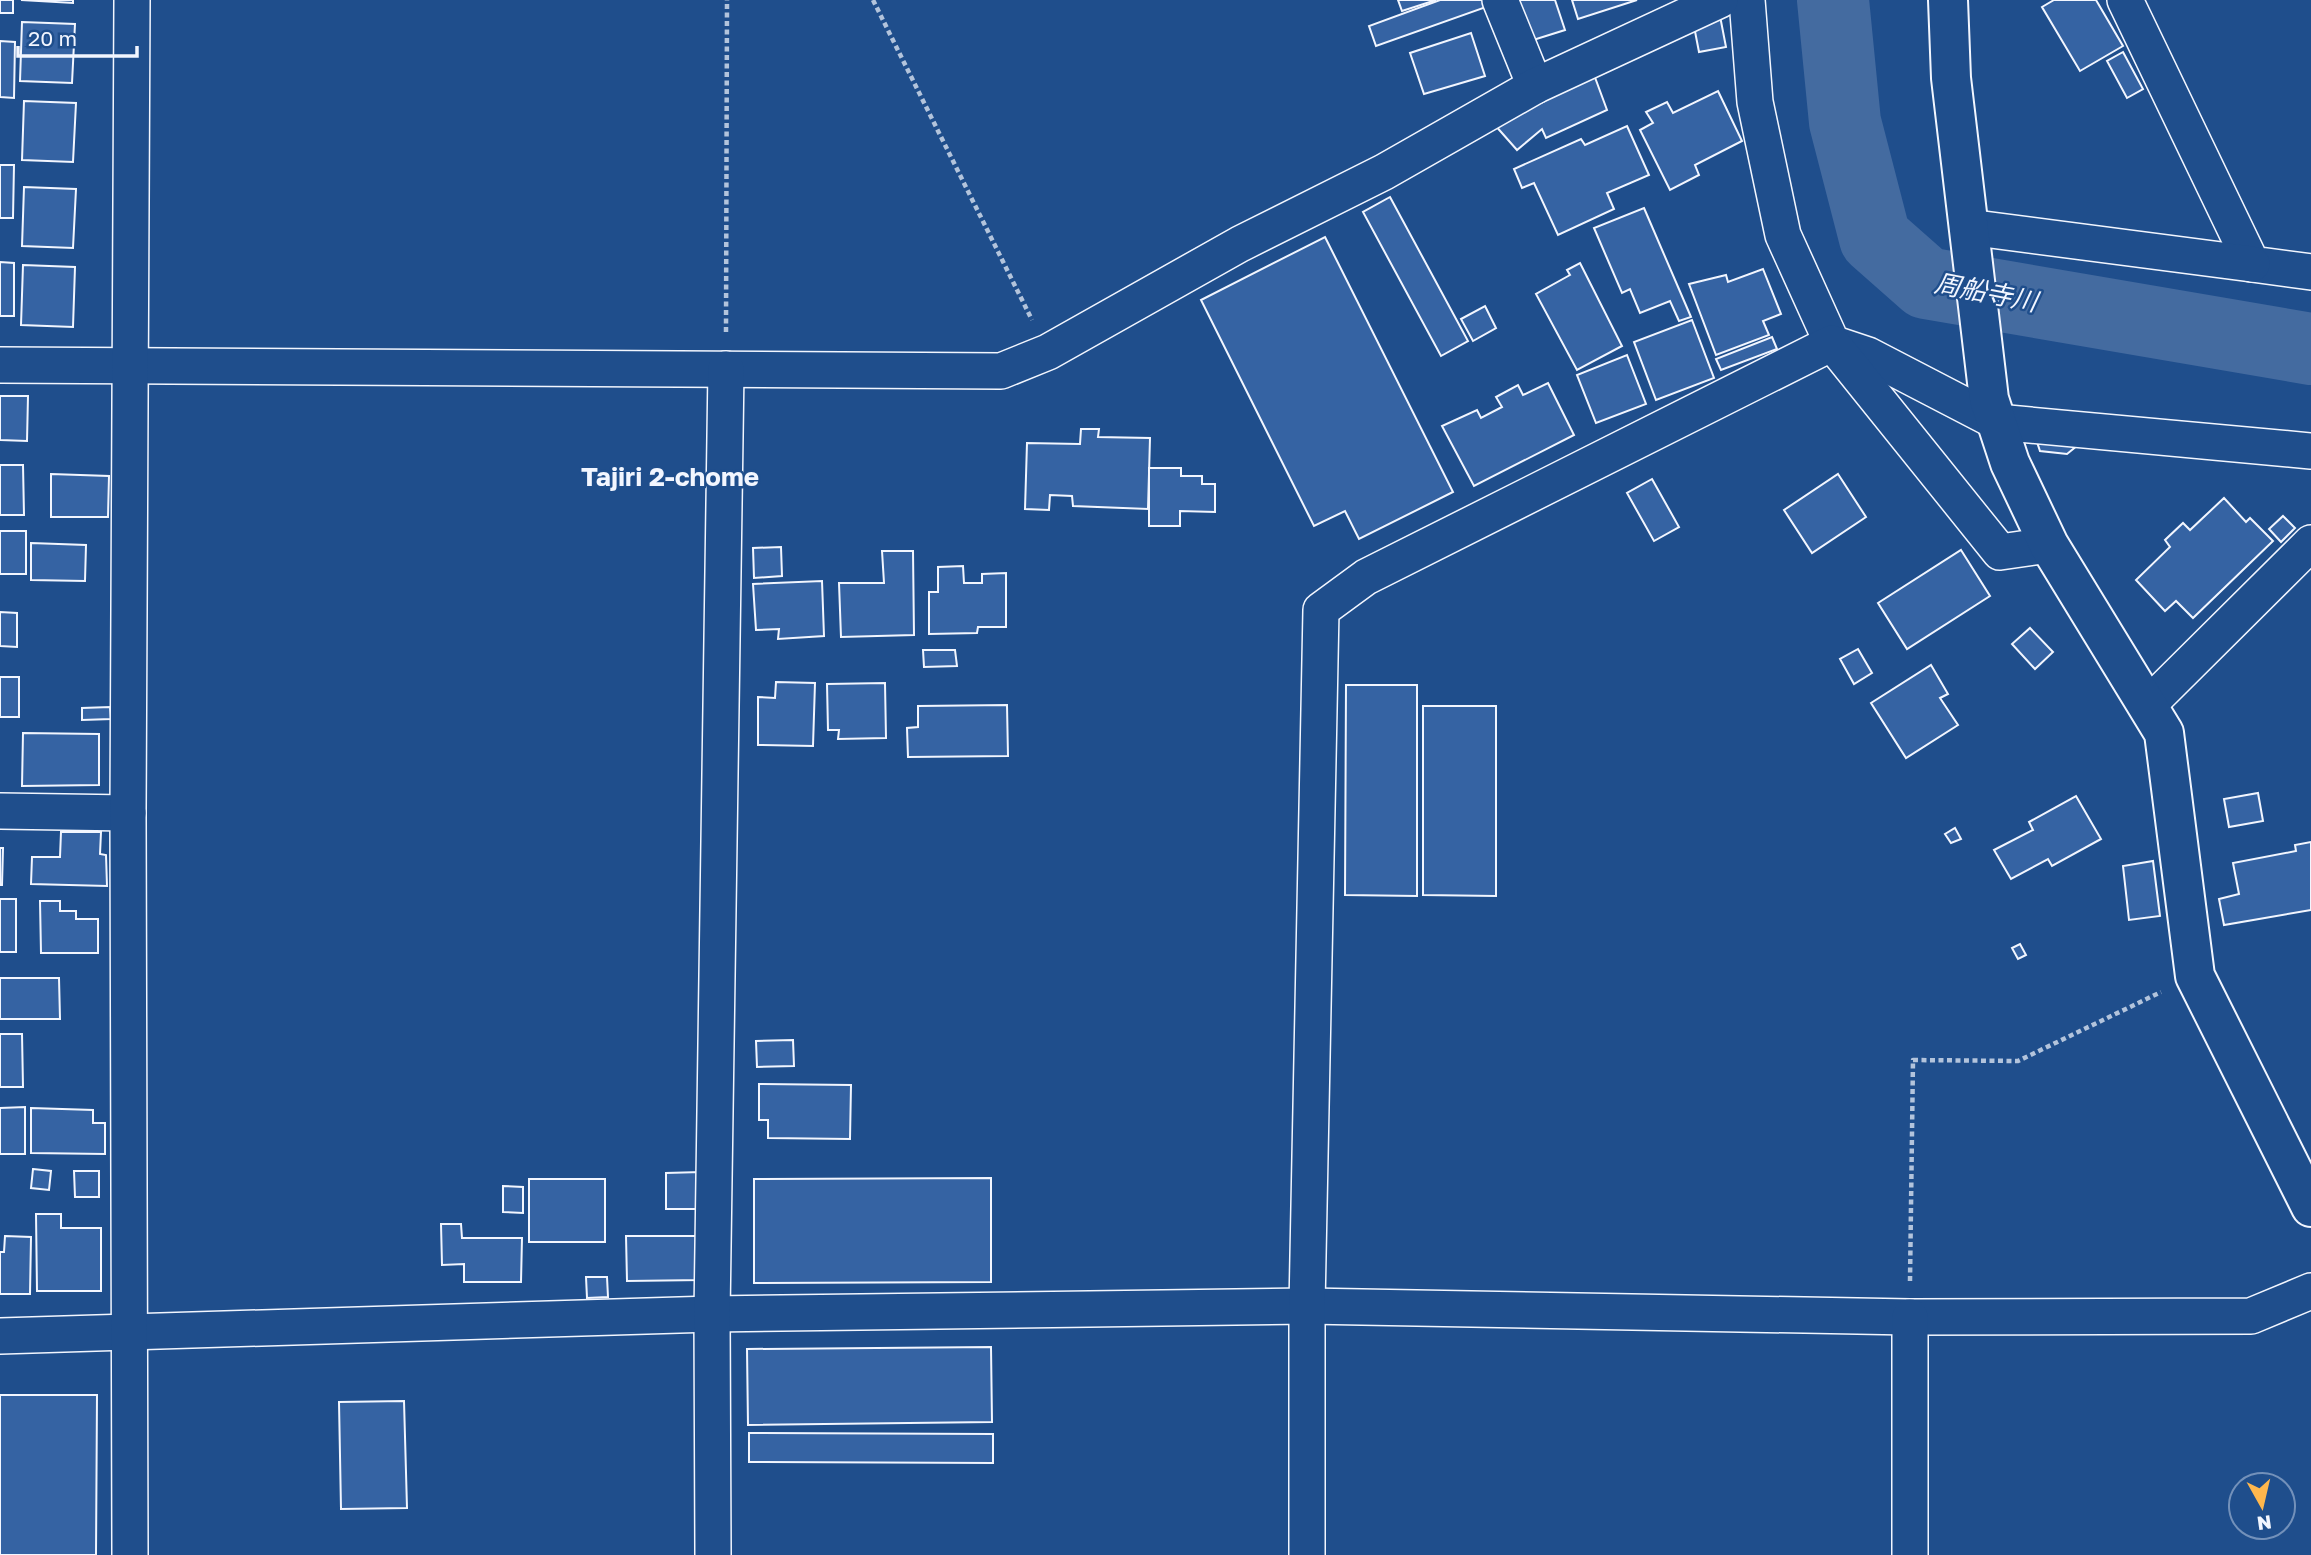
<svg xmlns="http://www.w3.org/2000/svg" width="2311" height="1555" font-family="'Golos Text','Noto Sans JP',sans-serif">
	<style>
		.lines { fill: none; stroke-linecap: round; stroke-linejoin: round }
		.river { stroke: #446ba0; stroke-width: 72 }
		.building { fill: #3563a3; stroke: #f2f6ff; stroke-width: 2 }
		.street-casing { stroke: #f2f6ff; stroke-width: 38 }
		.secondary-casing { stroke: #f2f6ff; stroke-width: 42 }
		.path { stroke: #b3c4dc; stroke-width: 4.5; stroke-dasharray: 5 3.5; stroke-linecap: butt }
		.street { stroke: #1f4e8c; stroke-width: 35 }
		.secondary { stroke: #1f4e8c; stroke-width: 38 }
		.labels { text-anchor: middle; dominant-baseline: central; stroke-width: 5; stroke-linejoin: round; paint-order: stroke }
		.water-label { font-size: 26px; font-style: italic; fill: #f2f6ff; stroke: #1f4e8c }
		.neighbourhood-label { font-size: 26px; font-weight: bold; fill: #f2f6ff; stroke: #1f4e8c }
	</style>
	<rect width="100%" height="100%" fill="#1f4e8c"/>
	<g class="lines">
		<polyline class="river" points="1833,0 1845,122 1875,238 1926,283 2311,349"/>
	</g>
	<g class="building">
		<rect x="0" y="0" width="13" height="13"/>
		<polygon points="21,0 73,0 73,3"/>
		<polygon points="1398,0 1436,0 1402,11"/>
		<polygon points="1440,0 1487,0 1489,6 1376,46 1369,26"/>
		<polygon points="1517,0 1555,0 1565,30 1530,41"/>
		<polygon points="1572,0 1637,0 1578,19"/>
		<polygon points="2054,0 2096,0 2123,46 2080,71 2042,7"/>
		<polygon points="1720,16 1726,47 1699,52 1693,21"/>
		<polygon points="22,22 75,24 72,83 20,81"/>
		<polygon points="1471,33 1485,76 1424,94 1410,53"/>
		<polygon points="0,41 15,42 14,98 0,97"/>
		<polygon points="2123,52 2143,89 2127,98 2107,61"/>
		<polygon points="1593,72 1607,110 1546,138 1542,129 1517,150 1494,124"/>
		<polygon points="1718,91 1742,141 1695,165 1699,175 1670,190 1640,130 1653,123 1646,112 1667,102 1673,113"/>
		<polygon points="24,101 76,103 73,162 22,160"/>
		<polygon points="1627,126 1649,175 1607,193 1614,209 1558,235 1534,183 1522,188 1514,169 1581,139 1585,145"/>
		<polygon points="0,165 14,165 13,218 0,218"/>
		<polygon points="24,187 76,189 73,248 22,246"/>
		<polygon points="1390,197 1468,341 1441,356 1363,212"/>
		<polygon points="1644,208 1691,317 1679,321 1670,301 1640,313 1630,289 1622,293 1594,228"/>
		<polygon points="1325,237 1453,492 1359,539 1345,511 1314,526 1201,300"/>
		<polygon points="0,262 14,263 14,316 0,316"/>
		<polygon points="1580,263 1622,346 1577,370 1536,294 1570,275 1567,270"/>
		<polygon points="23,265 75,267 73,327 21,325"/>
		<polygon points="1763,269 1781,314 1763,321 1769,335 1716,355 1689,284 1726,275 1728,282"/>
		<polygon points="1485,306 1496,328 1473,341 1461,319"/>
		<polygon points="1692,320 1714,378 1656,400 1634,342"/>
		<polygon points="1772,337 1777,349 1721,370 1716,359"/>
		<polygon points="1627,355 1646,404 1596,423 1577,375"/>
		<polygon points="1548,383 1574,435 1474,486 1442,426 1477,410 1481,418 1502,407 1496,397 1518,385 1523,395"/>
		<polygon points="0,396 28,396 27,441 0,440"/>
		<polygon points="1081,429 1099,429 1098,437 1150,438 1148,509 1073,506 1072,496 1050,495 1049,510 1025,509 1027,443 1080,444"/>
		<polygon points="2037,442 2078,445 2067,454 2040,451"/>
		<polygon points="0,465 23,465 24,515 0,515"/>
		<polygon points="1149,468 1181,468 1181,476 1202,476 1202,484 1215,484 1215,512 1180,511 1180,526 1149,526"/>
		<polygon points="51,474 109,476 108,517 51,517"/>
		<polygon points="1838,474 1866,517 1812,553 1784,510"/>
		<polygon points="1652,479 1679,527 1654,541 1627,493"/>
		<polygon points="2224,498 2246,522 2250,518 2273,541 2193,618 2176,601 2165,611 2136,580 2170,547 2165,540 2183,523 2190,530"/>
		<polygon points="2283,516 2295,528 2281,542 2269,529"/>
		<rect x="0" y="531" width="26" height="43"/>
		<polygon points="31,543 86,545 85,581 31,580"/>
		<polygon points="781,547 782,576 754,578 753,548"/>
		<polygon points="1961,550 1990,596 1907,649 1878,603"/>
		<polygon points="882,551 913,551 914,635 841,637 839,583 884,583"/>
		<polygon points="963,566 964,583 982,583 982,574 1006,573 1006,627 978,627 977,633 929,634 929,592 938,592 938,567"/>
		<polygon points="822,581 824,636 778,639 779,629 756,630 753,584"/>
		<polygon points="0,612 17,613 17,647 0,646"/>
		<polygon points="2030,628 2053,652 2035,669 2012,644"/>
		<polygon points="1858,649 1872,673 1854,684 1840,659"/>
		<polygon points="923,650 955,650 957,666 924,667"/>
		<polygon points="1931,665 1948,694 1940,698 1958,725 1906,758 1871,703"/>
		<rect x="0" y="677" width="19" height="40"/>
		<polygon points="776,682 815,683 813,746 758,745 758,697 775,698"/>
		<polygon points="885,683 886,738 838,739 839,730 828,730 827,684"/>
		<polygon points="1346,685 1417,685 1417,896 1345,895"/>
		<polygon points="1007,705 1008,756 908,757 907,728 918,727 918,706"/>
		<polygon points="1423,706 1496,706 1496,896 1423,895"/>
		<polygon points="110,707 111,719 82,720 82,708"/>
		<polygon points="23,733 99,734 99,785 22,786"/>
		<polygon points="2258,793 2263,821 2229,827 2224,799"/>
		<polygon points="2076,796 2101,839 2052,866 2048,859 2011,879 1994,850 2033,830 2029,822"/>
		<polygon points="1955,828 1961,839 1951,843 1945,834"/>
		<polygon points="61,832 101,832 100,854 106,855 107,886 31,884 32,857 60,857"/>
		<polygon points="2311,842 2311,910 2224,925 2219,899 2239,894 2233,863 2296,851 2295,845"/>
		<polygon points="0,848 3,848 2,885 0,885"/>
		<polygon points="2153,861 2160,916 2129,920 2123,866"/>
		<rect x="0" y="899" width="16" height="53"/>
		<polygon points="40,901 60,901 60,911 76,911 76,919 98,919 98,953 41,953"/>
		<polygon points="2020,944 2026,955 2018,959 2012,948"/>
		<polygon points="0,978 59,978 60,1019 0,1019"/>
		<polygon points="0,1034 22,1034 23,1087 0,1087"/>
		<polygon points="793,1040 794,1066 757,1067 756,1041"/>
		<polygon points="759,1084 851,1085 850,1139 768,1138 768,1120 759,1120"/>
		<polygon points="25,1107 25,1154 0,1154 0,1108"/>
		<polygon points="31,1108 93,1110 93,1123 105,1123 105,1154 31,1153"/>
		<polygon points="33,1169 51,1171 49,1190 31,1188"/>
		<polygon points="74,1171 99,1171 99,1197 75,1197"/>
		<polygon points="701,1172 702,1209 666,1209 666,1173"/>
		<polygon points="991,1178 991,1282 754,1283 754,1179"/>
		<rect x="529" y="1179" width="76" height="63"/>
		<polygon points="503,1186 523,1187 523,1213 503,1212"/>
		<polygon points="36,1214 61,1214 61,1228 101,1228 101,1291 37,1291"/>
		<polygon points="441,1224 461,1224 462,1238 522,1238 521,1282 464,1282 464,1264 442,1265"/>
		<polygon points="5,1236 31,1237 30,1294 0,1294 0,1252 4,1252"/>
		<polygon points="626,1236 701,1236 702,1280 627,1281"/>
		<polygon points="586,1277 607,1277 608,1297 587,1298"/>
		<polygon points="991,1347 992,1422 748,1425 747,1349"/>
		<polygon points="0,1395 97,1395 96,1555 0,1555"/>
		<polygon points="404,1401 407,1508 341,1509 339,1402"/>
		<polygon points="749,1433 993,1434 993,1463 749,1462"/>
	</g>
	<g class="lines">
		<defs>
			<g id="street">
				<polyline points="1500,0 1535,86"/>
				<polyline points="1747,0 1755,102 1783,235 1832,343 1868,355 1997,422 2311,451"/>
				<polyline points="2125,0 2252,264 2311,272"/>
				<polyline points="1968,227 2252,264"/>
				<polyline points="0,365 1001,371 1048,352 1240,244 1384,172 1535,86 1720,0"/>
				<polyline points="2147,706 2311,543"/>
				<polyline points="0,811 128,813"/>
				<polyline points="0,1336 712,1314 1307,1306 1910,1317 2251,1316 2311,1291"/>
				<polyline points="130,1555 128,813 132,0"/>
				<polyline points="713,1555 712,1314 726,369"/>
				<polyline points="1307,1555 1307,1306 1321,610 1366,577 1832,343 2000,552 2049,545"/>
				<polyline points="1910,1555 1910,1317"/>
			</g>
			<polyline id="secondary" points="1948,0 1951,78 1989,399 2010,463 2049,545 2164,733 2195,976 2311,1207"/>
		</defs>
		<use href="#street" class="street-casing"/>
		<use href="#secondary" class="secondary-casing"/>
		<g class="path">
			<polyline points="873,0 1032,320"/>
			<polyline points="726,332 727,0"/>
			<polyline points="1910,1281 1913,1060 2018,1061 2161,992"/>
		</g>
		<use href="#street" class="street"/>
		<use href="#secondary" class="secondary"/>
	</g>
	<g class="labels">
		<g class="water-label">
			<text transform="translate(1986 292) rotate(11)">周船寺川</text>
		</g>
		<g class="neighbourhood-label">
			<text x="670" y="476">Tajiri 2-chome</text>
		</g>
	</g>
	<g transform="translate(2262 1506) rotate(172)"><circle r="33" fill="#1f4e8c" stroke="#7391ba" stroke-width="2"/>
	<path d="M0-5L12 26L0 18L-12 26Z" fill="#ffb74d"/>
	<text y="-10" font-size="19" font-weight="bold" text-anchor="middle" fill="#f2f6ff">N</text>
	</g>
	<path d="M18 46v10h119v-10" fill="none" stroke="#f2f6ff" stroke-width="3.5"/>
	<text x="28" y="46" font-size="21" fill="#f2f6ff" stroke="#1f4e8c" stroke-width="5" paint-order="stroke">20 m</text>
</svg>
